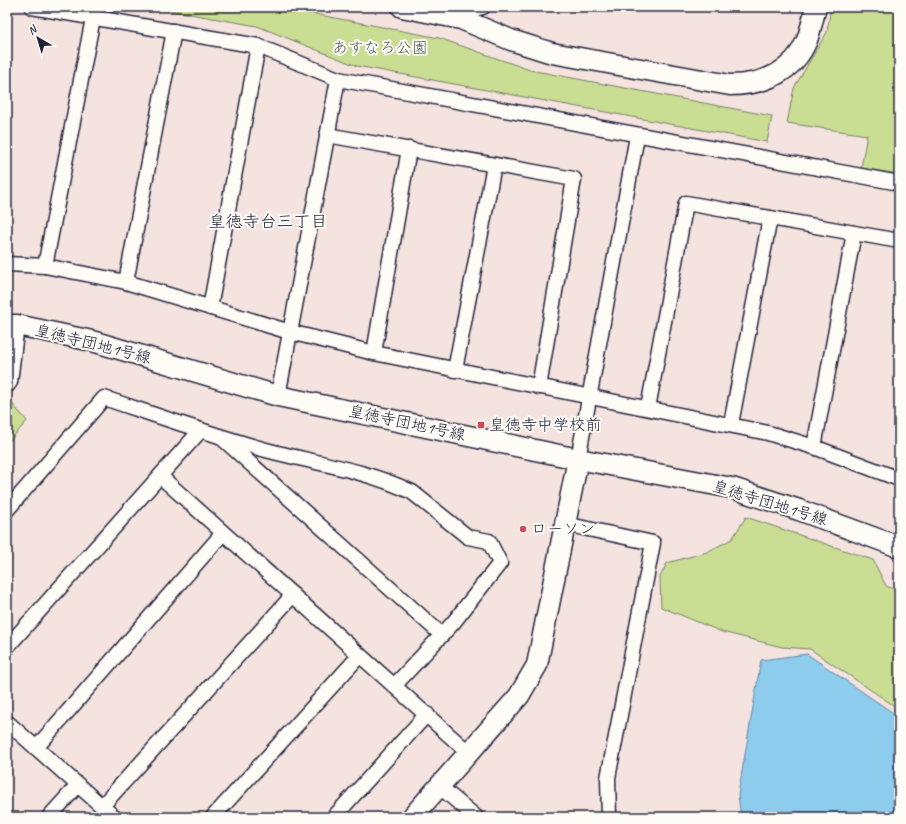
<svg xmlns="http://www.w3.org/2000/svg" width="906" height="824" font-family="Caveat,'Klee One',sans-serif">
	<style>
		.green { fill: #cade93; stroke: #768067 }
		.water { fill: #8eccee; stroke: #6388a6 }
		.lines { fill: none; stroke-linecap: round; stroke-linejoin: round }
		.street-casing { stroke: #22223b; stroke-width: 17 }
		.secondary-casing { stroke: #22223b; stroke-width: 23 }
		.street { stroke: #fdfcf7; stroke-width: 14 }
		.secondary { stroke: #fdfcf7; stroke-width: 20 }
		.poi-dot { fill: #d1495b; stroke: #fdfcf7; stroke-width: 1.5 }
		.labels { text-anchor: middle; dominant-baseline: central; stroke-width: 4; stroke-linejoin: round; paint-order: stroke }
		.park-label { font-size: 16px; fill: #545a55; stroke: #fdfcf7 }
		.street-label { font-size: 16px; fill: #22223b; stroke: #fdfcf7 }
		.poi-label { font-size: 16px; fill: #22223b; stroke: #fdfcf7; text-anchor: start }
		.neighbourhood-label { font-size: 17px; fill: #22223b; stroke: #fdfcf7 }
	</style>
	<rect width="100%" height="100%" fill="#f5e3df"/>
	<filter id="ink" filterUnits="userSpaceOnUse"><feTurbulence type="fractalNoise" baseFrequency=".025" numOctaves="2"/><feDisplacementMap in="SourceGraphic" scale="8" xChannelSelector="R" yChannelSelector="G"/><feConvolveMatrix kernelMatrix="1 2 1 2 8 2 1 2 1" color-interpolation-filters="sRGB"/></filter>
	<g filter="url(#ink)">
		<g class="green">
			<polygon points="151,7 278,7 439,38 530,70 772,116 767,142 357,66 257,26"/>
			<polygon points="831,7 899,7 899,174 861,168 867,135 787,123 794,88 827,32"/>
			<polygon points="10,401 27,421 7,444 7,404"/>
			<polygon points="746,517 873,560 886,586 899,591 899,709 810,649 782,647 722,632 661,607 660,577 667,563 707,552 732,539"/>
		</g>
		<polygon class="water" points="807,654 899,717 899,817 741,817 738,795 761,660"/>
		<g class="lines">
			<defs>
				<g id="street">
					<polyline points="32,7 258,46 338,79 899,183"/>
					<polyline points="449,15 483,7"/>
					<polyline points="327,135 574,179 539,387"/>
					<polyline points="7,264 45,266 126,282 290,332 374,353 768,433 814,447 899,479"/>
					<polyline points="45,266 93,18"/>
					<polyline points="126,282 174,31"/>
					<polyline points="210,308 258,46"/>
					<polyline points="374,353 409,149"/>
					<polyline points="455,370 494,165"/>
					<polyline points="7,386 10,382 17,325"/>
					<polyline points="278,396 338,79"/>
					<polyline points="648,408 686,203 899,241"/>
					<polyline points="731,424 770,218"/>
					<polyline points="223,439 442,635"/>
					<polyline points="814,447 854,233"/>
					<polyline points="578,459 637,136"/>
					<polyline points="160,476 469,753"/>
					<path d="M 7,510 L 104,398 C 158,416 212,435 266,450 C 315,463 366,470 412,492 L 468,537 L 489,541 L 500,563 L 453,623 L 394,686"/>
					<polyline points="565,524 653,543 608,778 609,817"/>
					<polyline points="7,647 201,430"/>
					<polyline points="7,722 114,817"/>
					<polyline points="36,748 223,533"/>
					<polyline points="440,787 476,817"/>
					<polyline points="102,806 293,595"/>
					<polyline points="49,817 78,785"/>
					<polyline points="213,817 360,655"/>
					<polyline points="334,817 427,714"/>
				</g>
				<g id="secondary">
					<path d="M 402,7 L 461,19 L 511,40 L 552,53 L 730,85 C 763,85 794,72 807,40 C 811,29 813,18 816,7"/>
					<polyline points="7,325 17,325 92,341 278,396 578,459 732,488 799,510 899,547"/>
					<polyline points="412,817 519,696 537,665 578,459"/>
				</g>
			</defs>
			<use href="#street" class="street-casing"/>
			<use href="#secondary" class="secondary-casing"/>
			<use href="#street" class="street"/>
			<use href="#secondary" class="secondary"/>
		</g>
	</g>
	<g class="poi-dot">
		<rect x="477" y="421" width="8" height="8" rx="2"/>
		<circle cx="523" cy="529" r="4"/>
	</g>
	<g class="labels">
		<g class="park-label">
			<text x="380" y="48">あすなろ公園</text>
		</g>
		<g class="street-label">
			<text transform="translate(93 344) rotate(14)">皇徳寺団地1号線</text>
			<text transform="translate(407 423) rotate(12)">皇徳寺団地1号線</text>
			<text transform="translate(770 503) rotate(17)">皇徳寺団地1号線</text>
		</g>
		<g class="poi-label">
			<text x="489" y="425">皇徳寺中学校前</text>
			<text x="531" y="529">ローソン</text>
		</g>
		<g class="neighbourhood-label">
			<text x="268" y="221">皇徳寺台三丁目</text>
		</g>
	</g>
	<rect width="906" height="824" fill="none" stroke="#fdfcf7" stroke-width="24"/>
	<rect x="12" y="12" width="882" height="800" fill="none" stroke="#22223b" stroke-width="1.5" filter="url(#ink)"/>
	<g transform="translate(38 38) rotate(322)" stroke="#fdfcf7" stroke-width="3" paint-order="stroke">
	<path d="M0-3L7 15L0 10L-7 15Z" fill="#22223b"/>
	<text y="-6" font-size="11" font-weight="bold" text-anchor="middle" fill="#22223b">N</text>
	</g>
</svg>
